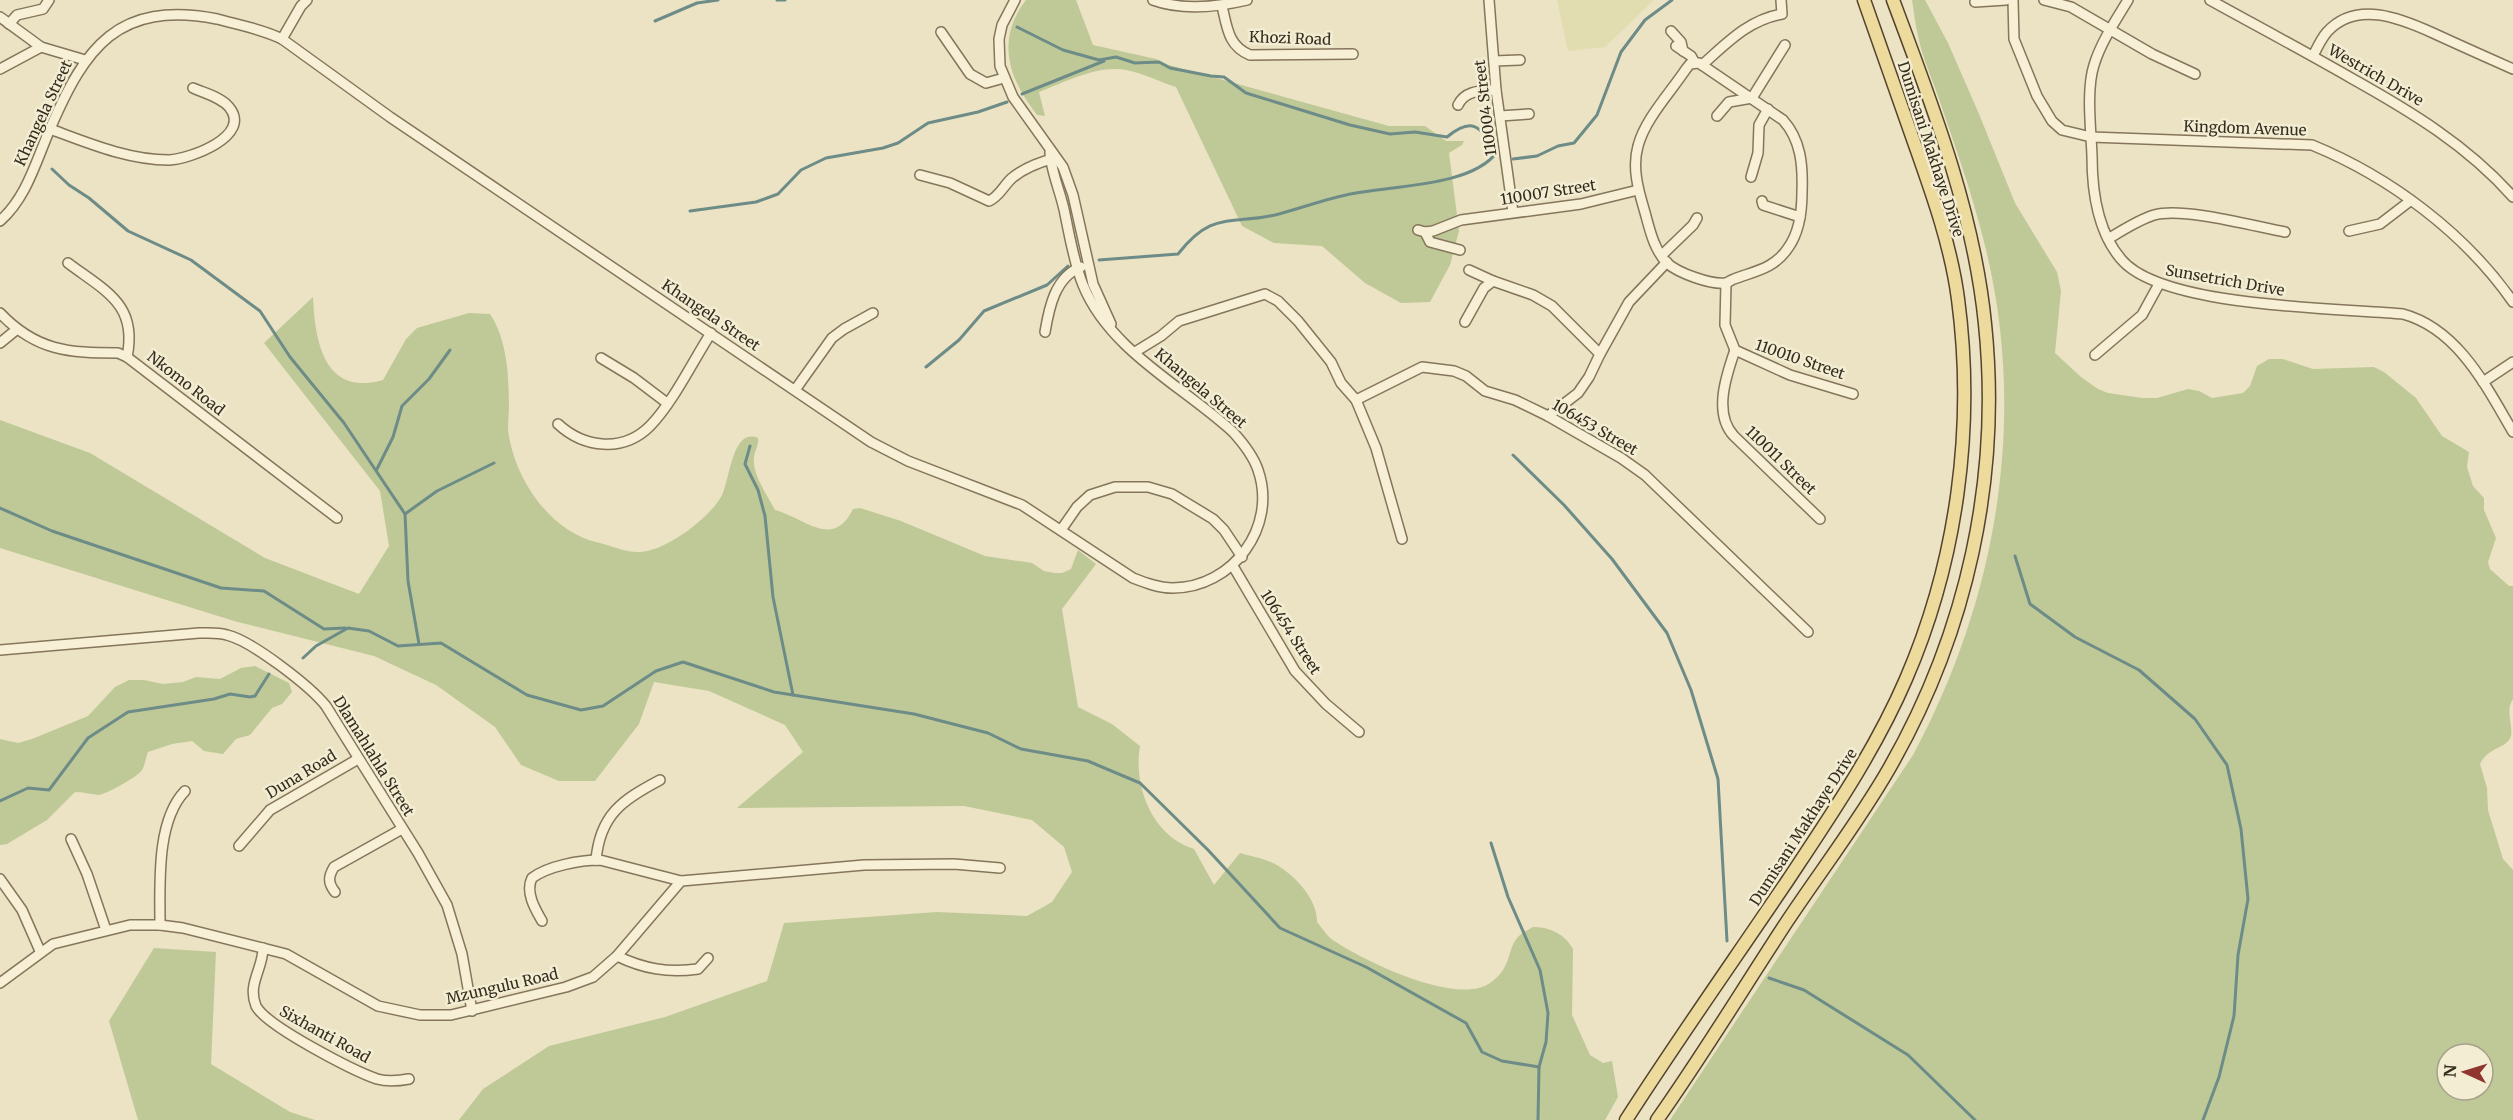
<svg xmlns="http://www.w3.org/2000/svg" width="2513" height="1120" font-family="Merriweather,serif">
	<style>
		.farmland { fill: #e1ddb1 }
		.green { fill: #bfc998; fill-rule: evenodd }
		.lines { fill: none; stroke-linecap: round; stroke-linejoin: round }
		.stream { stroke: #6d8c87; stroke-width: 3 }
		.minor-casing { stroke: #85755b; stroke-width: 12 }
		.major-casing { stroke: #53432f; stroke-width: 15 }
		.minor { stroke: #f7f0d6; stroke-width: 9 }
		.major { stroke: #eddb9d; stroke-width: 12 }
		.labels { text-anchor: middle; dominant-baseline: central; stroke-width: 5; stroke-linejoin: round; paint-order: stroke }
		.street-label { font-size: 15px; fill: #352c1e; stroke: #f3edd3 }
	</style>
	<rect width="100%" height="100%" fill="#ebe3c3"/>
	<polygon class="farmland" points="1557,0 1654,0 1605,47 1568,51"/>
	<g class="green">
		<path d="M 1026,0 L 1076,0 L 1093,45 L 1156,59 L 1169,65 L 1389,126 L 1425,126 L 1446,141 L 1464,141 L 1462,145 L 1449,153 L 1459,231 L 1450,265 L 1430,302 L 1401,303 L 1365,283 L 1322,246 L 1274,243 L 1242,226 L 1176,87 C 1160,82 1143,73 1126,70 C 1098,65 1065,82 1039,92 L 1045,116 L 1037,115 C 1009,79 995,41 1026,0 Z"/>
		<path d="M 1912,0 L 1925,0 L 1948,43 L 1979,114 L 2015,203 L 2057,272 L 2061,291 L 2055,353 L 2081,377 L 2098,389 L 2108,393 L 2142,398 L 2157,398 L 2188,389 L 2199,391 L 2212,398 L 2243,393 L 2250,386 L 2257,366 L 2269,359 L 2283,359 L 2313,369 L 2374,367 L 2384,372 L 2416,398 L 2442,436 L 2469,452 L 2467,467 L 2473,486 L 2484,498 L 2484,510 L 2496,538 L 2488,562 L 2490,569 L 2509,586 L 2513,586 L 2513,699 C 2505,710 2513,724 2511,736 C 2507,749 2489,746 2480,764 L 2487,788 L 2488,810 L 2503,859 L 2513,870 L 2513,1120 L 1670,1120 L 1913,755 C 1998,597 2029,413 1983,238 C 1971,190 1954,143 1938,96 C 1931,76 1922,56 1918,36 C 1915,24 1914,12 1912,0 ZM 2447,1054 L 2483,1054 L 2483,1090 L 2447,1090 Z"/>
		<path d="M 313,297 C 315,341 324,397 383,380 L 406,339 L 417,328 L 469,313 L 490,314 C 507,339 509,376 509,407 C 509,414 508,422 508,429 C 513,476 549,531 596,542 C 609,545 627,553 640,552 C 666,551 708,519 721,497 C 730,483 731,427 758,438 C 759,445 755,450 754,457 C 752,475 767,494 775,510 C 805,518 833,550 853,509 L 860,508 L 901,521 L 985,556 L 1032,563 L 1044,571 L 1054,573 L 1062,573 L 1071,569 L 1078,550 L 1096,564 L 1062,609 L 1078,707 L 1112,724 L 1140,746 C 1133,786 1152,836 1194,849 L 1214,885 L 1240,853 C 1249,856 1259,857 1268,861 C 1290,869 1318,898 1317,922 C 1323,929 1328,938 1336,942 C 1366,962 1457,1006 1490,983 C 1513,967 1506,950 1518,937 C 1522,933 1528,930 1533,927 C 1550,927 1565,934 1573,949 L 1572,1015 L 1590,1055 L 1603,1063 L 1612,1061 L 1618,1097 L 1605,1120 L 459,1120 L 483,1089 L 549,1046 L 665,1017 L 767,981 L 784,923 L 937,912 L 1027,916 L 1052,902 L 1072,872 L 1064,847 L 1032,820 L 964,806 L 737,808 L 803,752 L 785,725 L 709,691 L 654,682 L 639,724 L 595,781 L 559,781 L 521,765 L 495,727 L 436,685 L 374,656 L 234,621 L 0,548 L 0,420 L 90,453 L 265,558 L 359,594 L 389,546 L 380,491 L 264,343 Z"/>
		<path d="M 255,666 L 289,683 L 292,692 L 282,704 L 272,708 L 250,735 L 236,739 L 223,754 L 204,751 L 192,741 L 172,744 L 148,752 C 146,757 145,765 142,770 C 139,776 105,795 98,795 C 90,794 83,792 75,792 L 47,820 L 7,844 L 0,845 L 0,739 L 18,743 L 32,739 L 88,716 L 115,687 L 129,680 L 144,680 L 163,684 L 183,682 L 196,677 L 220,679 L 241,668 Z"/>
		<polygon points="154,948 216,952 211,1064 290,1112 315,1120 138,1120 109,1021"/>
	</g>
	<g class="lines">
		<g class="stream">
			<polyline points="777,0 785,0"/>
			<polyline points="655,21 697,3 718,0"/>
			<path d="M 1017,27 L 1063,50 L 1099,60 L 1116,57 L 1135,63 L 1159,62 L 1170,68 L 1211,76 L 1224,77 L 1246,93 L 1350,125 L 1390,134 L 1415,132 L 1447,137 C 1474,115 1480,128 1497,152 C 1471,188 1387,185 1346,195 C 1322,200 1299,209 1275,215 C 1228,225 1212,211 1178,254 L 1099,260"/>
			<polyline points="1022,94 1104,61"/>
			<polyline points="1513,159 1537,156 1558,146 1574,143 1597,115 1621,52 1645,20 1672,0"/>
			<polyline points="52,169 69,185 89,198 128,231 191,260 260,311 290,357 344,423 405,514 408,581 419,644"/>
			<polyline points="690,211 756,202 778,194 801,170 826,158 883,148 898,143 928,123 978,112 1007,102"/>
			<polyline points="926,367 959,340 984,311 1047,285 1068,266"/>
			<polyline points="750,446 745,464 758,490 765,516 773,597 793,695"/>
			<polyline points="1513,455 1564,505 1612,559 1667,633 1691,690 1718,779 1727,941"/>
			<polyline points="377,469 393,437 402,406 429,379 450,350"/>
			<polyline points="0,508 52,531 221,588 264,591 324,629 345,628"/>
			<polyline points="405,514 437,491 494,463"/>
			<polyline points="2015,556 2030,604 2075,637 2139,670 2195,719 2227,765 2241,829 2248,899 2238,955 2234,1016 2219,1077 2203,1120"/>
			<polyline points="303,658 316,646 348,628 369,631 398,646 441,643 527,695 581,710 603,706 656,671 683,662 774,692 914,714 988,733 1021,749 1088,761 1140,783 1208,850 1280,928 1366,967 1466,1023 1482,1052 1502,1061 1539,1067"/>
			<polyline points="0,801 28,788 49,790 88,738 128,712 214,699 230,694 250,697 255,696 269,674"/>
			<polyline points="1491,843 1508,897 1540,970 1548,1013 1546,1042 1539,1067 1538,1120"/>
			<polyline points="1769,978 1804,990 1908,1055 1975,1120"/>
		</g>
		<defs>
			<g id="minor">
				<polyline points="1015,0 1002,25 999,39 1000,66 1013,97 1063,167 1073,195 1093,284 1111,324"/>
				<path d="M 1153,0 C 1183,11 1217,7 1247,0"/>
				<polyline points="1489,0 1496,90 1513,212"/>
				<path d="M 2013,0 L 2014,39 L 2037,96 L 2052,121 L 2062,130 L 2091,137 L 2312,145 C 2390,177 2465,233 2513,302"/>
				<polyline points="2044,0 2071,7 2152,54 2195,74"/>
				<path d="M 2128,0 C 2116,20 2101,42 2094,65 C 2086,90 2091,129 2092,156 C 2092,191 2097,231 2121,259 C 2161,308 2340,308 2403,314 C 2458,329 2486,386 2513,432"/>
				<path d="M 2210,0 C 2257,26 2304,51 2351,78 C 2410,111 2467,145 2513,197"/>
				<polyline points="1975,2 2006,0"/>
				<path d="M 1222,6 C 1227,27 1228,46 1250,55 L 1353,54"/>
				<polyline points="0,17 41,47 85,60"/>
				<polyline points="9,24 17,15 43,9 49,0"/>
				<polyline points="1671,31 1681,42 1683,51"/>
				<polyline points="941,32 970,74 986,83 1004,78"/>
				<polyline points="282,39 301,6 307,0"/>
				<polyline points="1676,46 1691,56 1695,63"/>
				<path d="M 2313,56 C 2317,48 2321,39 2327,32 C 2356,0 2400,18 2433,33 C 2459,45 2486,57 2513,69"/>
				<polyline points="1494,61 1520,60"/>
				<path d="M 1699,63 L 1783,120 C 1801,140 1803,165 1802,192 C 1802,211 1799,233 1788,248 C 1774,269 1755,271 1734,279 C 1733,279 1727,283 1726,283 C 1711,285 1678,273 1667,263 C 1653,249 1649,226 1644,209 C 1638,189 1632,167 1638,146 C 1645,119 1670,93 1686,69 L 1690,64 Z"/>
				<path d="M 1702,65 C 1727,43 1748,20 1782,14 L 1781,0"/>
				<polyline points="0,69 41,47"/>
				<path d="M 1458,105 C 1465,90 1481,91 1496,90"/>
				<polyline points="1500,116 1529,114"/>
				<polyline points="1717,116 1729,102 1752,98 1785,45"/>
				<path d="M 50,129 C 88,143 128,160 169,160 C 190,159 253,136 229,107 C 221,97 204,93 193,88"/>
				<path d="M 920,175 L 950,183 L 989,201 C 999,197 1004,185 1012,178 C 1024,168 1040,162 1055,158"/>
				<polyline points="1751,177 1758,153 1759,125 1768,109"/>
				<polyline points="1762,201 1763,205 1800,217"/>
				<path d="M 0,221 C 27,197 36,161 50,129 C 85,48 117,0 217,19 C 239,25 262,29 282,39 L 390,117 L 871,442 L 908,461 L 1022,505 L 1133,578 C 1146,583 1159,588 1173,588 C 1232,588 1278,527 1258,470 C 1253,455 1243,443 1233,432 C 1183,386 1110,351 1083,285 C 1074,263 1070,238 1065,214 C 1062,196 1050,169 1050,152"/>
				<polyline points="1418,230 1425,232 1433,231 1461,220 1581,204 1638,190"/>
				<polyline points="2349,231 2380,224 2410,201"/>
				<polyline points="1425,232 1430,242 1460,250"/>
				<path d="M 2108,239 C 2123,230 2138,220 2154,215 C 2184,207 2253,226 2285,232"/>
				<polyline points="1662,255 1693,225 1697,218"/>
				<path d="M 68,263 C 105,291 138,304 127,357"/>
				<polyline points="1469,270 1493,281"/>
				<polyline points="1726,283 1725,325 1735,350 1790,375 1853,394"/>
				<path d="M 0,313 C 36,351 69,353 118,353 L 127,357 L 337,518"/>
				<polyline points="1465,322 1484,288 1493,281 1533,295 1552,306 1600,354"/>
				<path d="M 1045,332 C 1049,308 1055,277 1081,267"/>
				<polyline points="0,343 16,330"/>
				<path d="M 1735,350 C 1726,376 1713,414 1734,436 L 1820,519"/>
				<polyline points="1135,352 1161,336 1179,321 1265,294 1278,301 1298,321 1331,362 1341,383 1356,400 1376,448 1402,539"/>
				<polyline points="2095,355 2142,315 2159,284"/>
				<polyline points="601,358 634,378 667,403"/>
				<polyline points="2483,382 2513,362"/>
				<polyline points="795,390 832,338 844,329 873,313"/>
				<polyline points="1356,400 1422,367 1454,371 1466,376 1485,391 1515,400 1548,416 1621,458 1645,475 1808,632"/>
				<polyline points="1548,416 1578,393 1589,377 1600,354 1629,302 1667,262"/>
				<path d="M 558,424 C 584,448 623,453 650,426 C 672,404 693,361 711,333"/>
				<polyline points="1061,530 1077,507 1090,495 1115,487 1148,487 1172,494 1213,519 1224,530 1242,557"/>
				<polyline points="1233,566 1295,671 1326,704 1359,732"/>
				<path d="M 0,650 L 199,633 C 208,633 218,632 227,635 C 252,641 310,686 326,706 L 418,853 L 447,905 L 462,954 L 472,1011"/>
				<polyline points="71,839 87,874 106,930"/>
				<polyline points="239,846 270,810 358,759"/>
				<path d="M 596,860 C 600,815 622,800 660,780"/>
				<polyline points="0,879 22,910 40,951"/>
				<path d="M 335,892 C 328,883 328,877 334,867 L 402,829"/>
				<path d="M 542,921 C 535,909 525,892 532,878 C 548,866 580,860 600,860 L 681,881"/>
				<path d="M 160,925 C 160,884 156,821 185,791"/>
				<path d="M 263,948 C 263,969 247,984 256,1006 C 266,1026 354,1071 377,1079 C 388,1082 398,1081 409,1079"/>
				<path d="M 617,956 C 644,969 668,973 698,969 L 708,958"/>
				<polyline points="0,983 53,944 130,925 160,925 183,928 286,954 378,1006 420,1015 451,1015 566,987 593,977 617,956 681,881 864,865 954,864 1000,868"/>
			</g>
			<g id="major">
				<path d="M 1626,1120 C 1678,1039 1734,960 1788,880 C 1831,815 1875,751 1906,679 C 1957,561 1975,427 1958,299 C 1951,246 1933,196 1915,145 C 1898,97 1881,48 1864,0"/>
				<path d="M 1657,1120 C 1703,1055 1744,987 1788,920 C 1822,869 1860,820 1890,767 C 1967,632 2001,478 1985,324 C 1974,212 1932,104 1893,0"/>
			</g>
		</defs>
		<use href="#minor" class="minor-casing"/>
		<use href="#major" class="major-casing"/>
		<use href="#minor" class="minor"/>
		<use href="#major" class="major"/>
	</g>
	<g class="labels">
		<g class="street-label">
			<text transform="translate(1290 38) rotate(2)">Khozi Road</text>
			<text transform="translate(2376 75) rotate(30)">Westrich Drive</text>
			<text transform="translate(1485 108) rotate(-97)">110004 Street</text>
			<text transform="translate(43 113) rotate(-65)">Khangela Street</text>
			<text transform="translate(2245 128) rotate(2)">Kingdom Avenue</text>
			<text transform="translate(1931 149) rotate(72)">Dumisani Makhaye Drive</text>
			<text transform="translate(1548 192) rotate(-9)">110007 Street</text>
			<text transform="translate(2225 280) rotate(10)">Sunsetrich Drive</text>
			<text transform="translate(711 315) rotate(34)">Khangela Street</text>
			<text transform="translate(1800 359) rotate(19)">110010 Street</text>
			<text transform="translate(186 383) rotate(38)">Nkomo Road</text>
			<text transform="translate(1201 388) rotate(40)">Khangela Street</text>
			<text transform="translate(1595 427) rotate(30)">106453 Street</text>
			<text transform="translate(1781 460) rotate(44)">110011 Street</text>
			<text transform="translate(1291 632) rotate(57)">106454 Street</text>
			<text transform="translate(374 756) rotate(58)">Dlamahlahla Street</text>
			<text transform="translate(301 774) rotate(-31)">Duna Road</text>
			<text transform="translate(1803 827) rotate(-57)">Dumisani Makhaye Drive</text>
			<text transform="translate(502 986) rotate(-13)">Mzungulu Road</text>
			<text transform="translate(325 1034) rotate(29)">Sixhanti Road</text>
		</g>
	</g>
	<g transform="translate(2465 1072) rotate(274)"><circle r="28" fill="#f3edd3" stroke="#a7a08b" stroke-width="1.5"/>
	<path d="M0-4.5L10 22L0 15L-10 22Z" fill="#90362f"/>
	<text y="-9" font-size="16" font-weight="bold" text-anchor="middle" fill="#352c1e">N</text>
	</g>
</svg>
